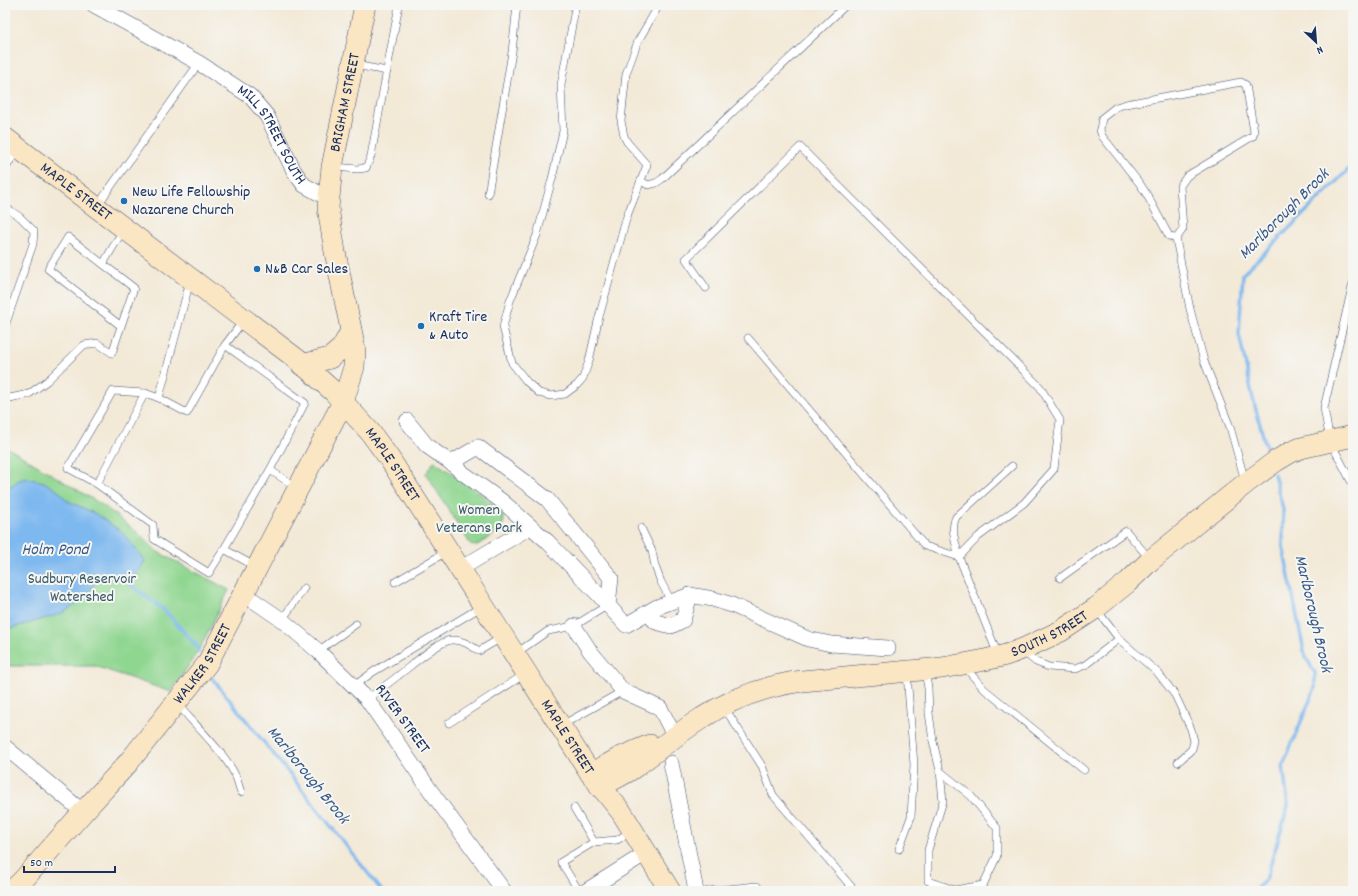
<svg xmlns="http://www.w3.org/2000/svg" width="1358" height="896" font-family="Dekko,sans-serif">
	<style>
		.green { fill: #8fd690; stroke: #558277 }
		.water { fill: #7db8ef; stroke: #4c74a6 }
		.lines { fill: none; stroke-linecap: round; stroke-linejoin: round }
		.stream { stroke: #7db8ef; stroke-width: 3.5 }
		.lane-casing { stroke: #3b4b70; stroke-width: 8 }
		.street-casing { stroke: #3b4b70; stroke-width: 16 }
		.secondary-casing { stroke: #3b4b70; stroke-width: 22 }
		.lane { stroke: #fff; stroke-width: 7 }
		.street { stroke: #fff; stroke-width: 15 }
		.secondary { stroke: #fbe6c4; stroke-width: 21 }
		.poi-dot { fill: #1f6fb2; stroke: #f6f6f2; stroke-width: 1.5 }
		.labels { text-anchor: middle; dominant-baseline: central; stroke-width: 4; stroke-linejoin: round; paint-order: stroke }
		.street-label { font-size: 16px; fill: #1b2f5e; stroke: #f6f6f2 }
		.poi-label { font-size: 16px; fill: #1b2f5e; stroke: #f6f6f2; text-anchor: start }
		.park-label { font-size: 16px; fill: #38596a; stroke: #f6f6f2 }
		.water-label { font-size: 17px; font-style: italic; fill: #38588a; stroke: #f6f6f2 }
	</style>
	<rect width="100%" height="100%" fill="#f6f6f2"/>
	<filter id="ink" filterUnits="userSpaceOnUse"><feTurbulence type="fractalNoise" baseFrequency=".025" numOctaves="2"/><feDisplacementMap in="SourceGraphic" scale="8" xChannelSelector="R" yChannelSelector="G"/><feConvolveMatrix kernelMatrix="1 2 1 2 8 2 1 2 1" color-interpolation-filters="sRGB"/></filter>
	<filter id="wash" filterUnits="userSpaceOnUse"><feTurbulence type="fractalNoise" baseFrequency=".012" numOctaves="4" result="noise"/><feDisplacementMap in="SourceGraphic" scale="16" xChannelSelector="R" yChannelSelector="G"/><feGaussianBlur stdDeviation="0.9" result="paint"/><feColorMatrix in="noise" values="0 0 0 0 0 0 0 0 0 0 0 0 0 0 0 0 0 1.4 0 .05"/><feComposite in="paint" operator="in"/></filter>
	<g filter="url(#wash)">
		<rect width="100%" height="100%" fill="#f3e9d7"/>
		<g class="green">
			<polygon points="5,446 104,506 138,533 158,552 229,590 200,648 171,692 95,666 5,666"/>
			<polygon points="434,461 481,494 501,511 504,521 499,531 476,546 471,545 426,474"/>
		</g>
		<polygon class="water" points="27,478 44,482 61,493 66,500 96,514 123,533 145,561 132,582 114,578 102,578 95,583 89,591 77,604 61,614 5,630 5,490 19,480"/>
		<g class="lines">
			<g class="stream">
				<polyline points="1267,450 1253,399 1239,334 1243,274 1353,165"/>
				<polyline points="122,578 164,610 196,645 199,652"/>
				<polyline points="211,677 288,772 382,891"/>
				<polyline points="1253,891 1266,880 1288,806 1283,765 1315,688 1315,673 1305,656 1283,547 1283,509 1274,474"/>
			</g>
		</g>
	</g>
	<g filter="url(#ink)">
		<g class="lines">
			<defs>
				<g id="lane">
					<polyline points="574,5 575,9 561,85 563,131 552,179 537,235 510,301 503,327 512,363 527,382 539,393 551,396 565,394 577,385 583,378 589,361 598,321 627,216 647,165 627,142 624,136 621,121 626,74 638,41 659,5"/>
					<polyline points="355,65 387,71"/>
					<polyline points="335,167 357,169 366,168 371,156 399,5"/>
					<polyline points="5,169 17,150"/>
					<polyline points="641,181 648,185 656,183 662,179 846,5"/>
					<polyline points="488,194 512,52 517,5"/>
					<polyline points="97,206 199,63"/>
					<polyline points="5,207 20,217 34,231 33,244 5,326"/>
					<polyline points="1176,239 1169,236 1147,195 1140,184 1102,136 1100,130 1102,118 1116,107 1126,104 1241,82 1246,85 1254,132 1253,136 1187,176 1180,186 1183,229 1176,239 1190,309 1204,361 1230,427 1245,481"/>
					<polyline points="103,264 123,230"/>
					<polyline points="190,281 159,398 145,393 97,484 153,525 154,539 209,573 224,549"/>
					<polyline points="1353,283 1324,408 1330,441 1353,485"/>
					<polyline points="706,288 686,259 800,147 1040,387 1060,420 1054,469 1024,503 978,537 959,557 998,655"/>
					<polyline points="243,321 225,345 305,403 270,470"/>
					<polyline points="748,338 925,546 959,557"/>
					<polyline points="159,398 187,413 225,345"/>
					<polyline points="5,399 29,394 47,381 84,345 97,343 112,353 134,288 68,237 48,269 121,326"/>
					<polyline points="97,484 68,468 113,391 145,393"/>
					<polyline points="641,528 652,551 655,566 661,582 671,601"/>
					<path d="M 959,557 C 956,544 950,529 956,517 L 1012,466"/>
					<polyline points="256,567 224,549 270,470 296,487"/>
					<polyline points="1060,578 1126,531 1149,558"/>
					<polyline points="395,582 446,552"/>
					<polyline points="282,620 304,588"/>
					<polyline points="1119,639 1158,673 1175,695 1191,729 1194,741 1192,749 1178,762"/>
					<polyline points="318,651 356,624"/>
					<polyline points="1024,652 1036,662 1049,667 1075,669 1085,665 1119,639 1097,610"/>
					<polyline points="515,654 548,631 574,626 608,605"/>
					<polyline points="964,666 984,689 1084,770"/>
					<polyline points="925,672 928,688 929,713 933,741 940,771 971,796 997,828 997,856 983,885 955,890 928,881 928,850 943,801 940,771"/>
					<polyline points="354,686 373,672 481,607"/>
					<path d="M 367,699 C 378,691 389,683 399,675 C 411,666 437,642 451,640 C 461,639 470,645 479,651 L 501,638"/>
					<path d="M 178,705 C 195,725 226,754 236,777 C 238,782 239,787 241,792"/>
					<polyline points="724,707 762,766 773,795 855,891"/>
					<polyline points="449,723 525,674"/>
					<polyline points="562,725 623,691"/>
					<polyline points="574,808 594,842"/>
					<polyline points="899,849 911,817 914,765 907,674"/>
					<polyline points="579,891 561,862 594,842 617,840 632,831"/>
					<polyline points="708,891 757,886 761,891"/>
				</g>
				<g id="street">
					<path id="s1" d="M 94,5 L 199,63 L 250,96 L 267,116 L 294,171 L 304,185 L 329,199"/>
					<polyline points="407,421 427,446 451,463 463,473 503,502 547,541 597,593 626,625 657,607 690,595 713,599 732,605 808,639 831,644 888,648"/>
					<polyline points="451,463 478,447 547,499 611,578 608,605"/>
					<polyline points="460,569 530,527"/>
					<polyline points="244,594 282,620 318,651 367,699 430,790 504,891"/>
					<polyline points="647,613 656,622 671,626 683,620 690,595"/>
					<polyline points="574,626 590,651 623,691 660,708 673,733"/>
					<polyline points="5,747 83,812"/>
					<polyline points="671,763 696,891"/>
					<polyline points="586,891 646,853"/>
				</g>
				<g id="secondary">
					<path id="s2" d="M 5,138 L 298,360 L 334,392 L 370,432 L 389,458 L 591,774 L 622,813 L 670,891"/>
					<polyline points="302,365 330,358 342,348 351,331"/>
					<polyline points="591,774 619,758 650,745"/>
					<path id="s3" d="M 600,787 C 611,780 622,776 632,769 C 656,752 678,733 702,718 C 732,698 767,686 802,681 L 942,668 L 985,660 L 1006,655 L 1025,648 L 1061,631 L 1096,608 L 1128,582 L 1151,560 L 1246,483 L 1276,461 L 1291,452 L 1301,448 L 1353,436"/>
					<path id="s4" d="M 12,891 L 24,879 L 83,812 L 128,763 L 207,664 L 343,402 L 354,367 L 355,349 L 335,252 L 328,208 L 332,167 L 365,5"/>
				</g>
			</defs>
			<use href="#lane" class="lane-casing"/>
			<use href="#street" class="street-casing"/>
			<use href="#secondary" class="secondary-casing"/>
			<use href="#lane" class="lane"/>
			<use href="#street" class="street"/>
			<use href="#secondary" class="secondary"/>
		</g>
	</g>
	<g class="poi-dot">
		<circle cx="124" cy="201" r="4"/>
		<circle cx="257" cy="269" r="4"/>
		<circle cx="421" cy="326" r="4"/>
	</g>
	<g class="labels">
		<g class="street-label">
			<text stroke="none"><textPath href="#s4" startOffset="900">BRIGHAM STREET</textPath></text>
			<text stroke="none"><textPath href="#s1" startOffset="225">MILL STREET SOUTH</textPath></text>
			<text stroke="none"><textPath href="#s2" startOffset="89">MAPLE STREET</textPath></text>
			<text stroke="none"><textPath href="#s2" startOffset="509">MAPLE STREET</textPath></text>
			<text stroke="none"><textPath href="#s3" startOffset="485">SOUTH STREET</textPath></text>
			<text stroke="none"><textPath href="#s4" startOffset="297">WALKER STREET</textPath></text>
			<text transform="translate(402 719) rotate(54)">RIVER STREET</text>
			<text stroke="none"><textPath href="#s2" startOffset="833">MAPLE STREET</textPath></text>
		</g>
		<g class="poi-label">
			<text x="132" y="192">New Life Fellowship<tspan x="132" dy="18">Nazarene Church</tspan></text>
			<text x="265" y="269">N&amp;B Car Sales</text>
			<text x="429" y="317">Kraft Tire<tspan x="429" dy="18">&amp; Auto</tspan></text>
		</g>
		<g class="park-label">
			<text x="479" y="510">Women<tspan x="479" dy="18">Veterans Park</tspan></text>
			<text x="82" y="579">Sudbury Reservoir<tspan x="82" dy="18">Watershed</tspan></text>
		</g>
		<g class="water-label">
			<text transform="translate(1285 215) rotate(-45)">Marlborough Brook</text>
			<text x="55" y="551">Holm Pond</text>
			<text transform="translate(1312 614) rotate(77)">Marlborough Brook</text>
			<text transform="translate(307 776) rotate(51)">Marlborough Brook</text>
		</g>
	</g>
	<rect width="1358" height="896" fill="none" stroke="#f6f6f2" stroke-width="20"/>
	<g transform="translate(1316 42) rotate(154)" stroke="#f6f6f2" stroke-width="3" paint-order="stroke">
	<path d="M0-3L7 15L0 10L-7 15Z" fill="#1b2f5e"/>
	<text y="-6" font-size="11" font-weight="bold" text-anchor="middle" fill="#1b2f5e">N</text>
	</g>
	<path d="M24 866v6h91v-6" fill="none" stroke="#1b2f5e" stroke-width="2"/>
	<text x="30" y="866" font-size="12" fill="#1b2f5e" stroke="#f6f6f2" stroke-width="3" paint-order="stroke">50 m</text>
</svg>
